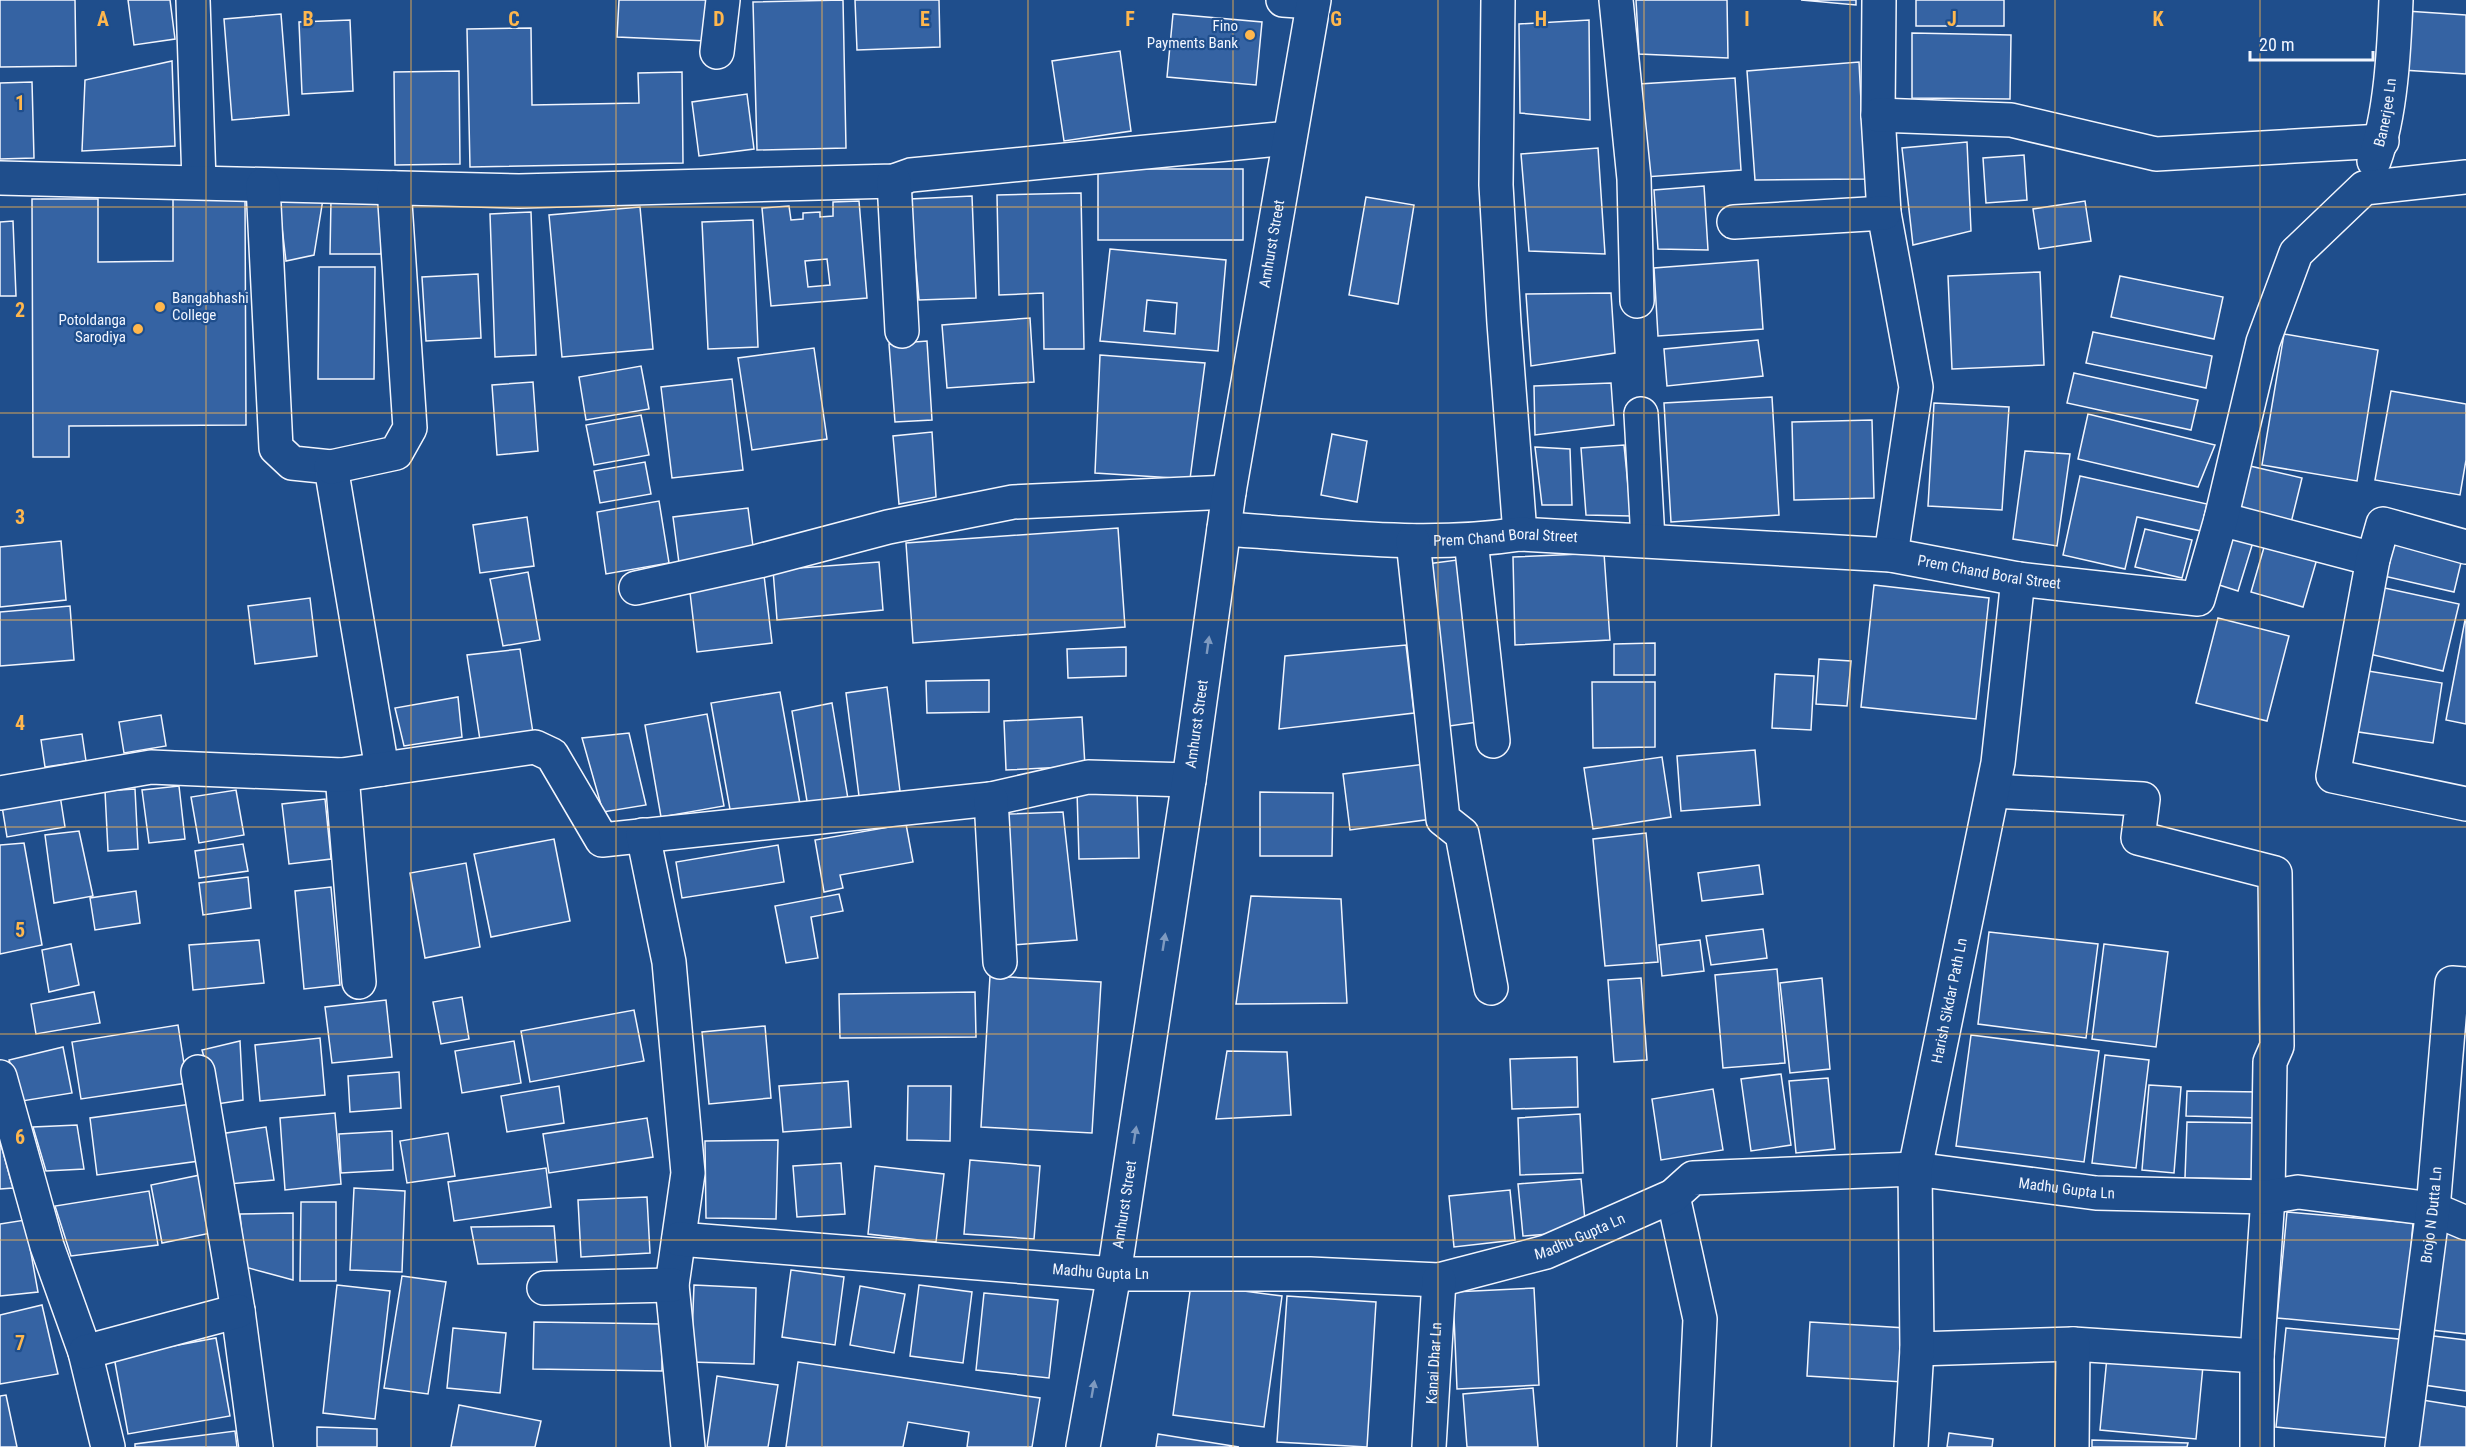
<svg xmlns="http://www.w3.org/2000/svg" width="2466" height="1447" font-family="'Roboto Condensed',sans-serif">
	<style>
		.building { fill: #3563a3; stroke: #f2f6ff; stroke-width: 1.5; fill-rule: evenodd }
		.lines { fill: none; stroke-linecap: round; stroke-linejoin: round }
		.minor-casing { stroke: #f2f6ff; stroke-width: 36 }
		.major-casing { stroke: #f2f6ff; stroke-width: 36 }
		.minor { stroke: #1f4e8c; stroke-width: 33 }
		.major { stroke: #1f4e8c; stroke-width: 33 }
		.oneway { fill: #7e9ac0 }
		.grid { fill: none; stroke: #ffb74d; stroke-width: 1.5; stroke-opacity: 0.55 }
		.poi-dot { fill: #ffb74d; stroke: #1f4e8c; stroke-width: 2 }
		.labels { text-anchor: middle; dominant-baseline: central; stroke-width: 4.5; stroke-linejoin: round; paint-order: stroke }
		.poi-label { font-size: 15px; fill: #f2f6ff; stroke: #1f4e8c; text-anchor: end }
		.street-label { font-size: 15px; fill: #f2f6ff; stroke: #1f4e8c }
		.grid-label { font-size: 20px; text-anchor: middle; font-weight: bold; fill: #ffb74d; stroke: #1f4e8c; stroke-width: 4.5; stroke-linejoin: round; paint-order: stroke }
	</style>
	<rect width="100%" height="100%" fill="#1f4e8c"/>
	<g class="building">
		<polygon points="0,0 75,0 76,66 0,67"/>
		<polygon points="128,0 170,0 175,39 134,45"/>
		<polygon points="619,0 708,0 707,41 617,37"/>
		<polygon points="843,0 846,148 757,150 753,2"/>
		<polygon points="855,0 939,0 940,47 857,50"/>
		<polygon points="1636,0 1727,0 1728,58 1639,54"/>
		<polygon points="1801,0 1856,0 1856,5"/>
		<rect x="1916" y="0" width="88" height="26"/>
		<polygon points="2406,11 2466,15 2466,74 2402,70"/>
		<polygon points="281,14 289,115 232,120 224,19"/>
		<polygon points="1173,14 1262,22 1256,85 1167,77"/>
		<polygon points="350,20 353,91 302,94 299,22"/>
		<polygon points="1589,20 1590,120 1520,113 1519,24"/>
		<polygon points="531,28 532,105 639,103 638,73 682,72 683,163 470,167 467,29"/>
		<polygon points="1912,33 2011,35 2010,99 1912,98"/>
		<polygon points="1120,51 1131,131 1064,141 1052,61"/>
		<polygon points="172,61 175,146 82,151 85,80"/>
		<polygon points="1859,62 1865,179 1755,180 1747,71"/>
		<polygon points="459,71 460,164 395,165 394,72"/>
		<polygon points="1735,78 1741,170 1645,177 1639,84"/>
		<polygon points="32,82 34,158 0,159 0,83"/>
		<polygon points="747,94 754,149 699,156 692,102"/>
		<polygon points="1967,142 1971,231 1913,245 1902,148"/>
		<polygon points="1598,148 1605,254 1529,251 1521,154"/>
		<polygon points="2024,155 2027,200 1986,203 1983,158"/>
		<rect x="1098" y="169" width="145" height="71"/>
		<polygon points="1704,186 1708,250 1658,249 1654,190"/>
		<polygon points="1081,193 1084,349 1044,349 1043,293 999,295 997,195"/>
		<polygon points="245,196 246,425 69,426 69,457 33,457 32,199 98,199 98,262 173,261 173,197"/>
		<polygon points="972,196 976,298 919,300 910,199"/>
		<polygon points="1366,197 1414,205 1398,304 1349,295"/>
		<polygon points="323,199 314,255 286,261 279,202"/>
		<polygon points="331,200 381,201 381,254 330,254"/>
		<path d="M 859,201 L 867,298 L 771,306 L 762,208 L 789,206 L 791,220 L 803,219 L 803,213 L 820,212 L 820,217 L 833,216 L 833,202 ZM 827,259 L 830,285 L 808,287 L 805,261 Z"/>
		<polygon points="2085,201 2091,241 2039,249 2033,209"/>
		<polygon points="640,207 653,349 562,357 549,215"/>
		<polygon points="531,212 536,355 495,357 490,214"/>
		<polygon points="753,220 758,347 708,349 702,222"/>
		<polygon points="13,221 16,296 0,296 0,222"/>
		<path d="M 1110,249 L 1226,260 L 1218,351 L 1100,341 ZM 1147,300 L 1177,303 L 1175,334 L 1144,331 Z"/>
		<polygon points="1758,260 1763,329 1658,336 1654,268"/>
		<polygon points="319,267 375,267 374,379 318,379"/>
		<polygon points="2040,272 2044,365 1952,369 1948,276"/>
		<polygon points="478,274 481,338 426,341 422,277"/>
		<polygon points="2120,276 2223,297 2214,339 2111,317"/>
		<polygon points="1611,293 1615,353 1531,366 1526,294"/>
		<polygon points="1030,318 1034,382 947,388 942,325"/>
		<polygon points="2093,332 2212,356 2206,388 2086,363"/>
		<polygon points="2284,334 2378,350 2357,481 2262,465"/>
		<polygon points="1758,340 1763,376 1667,386 1664,349"/>
		<polygon points="927,341 932,420 895,422 889,344"/>
		<polygon points="814,348 827,439 752,450 738,358"/>
		<polygon points="1100,355 1205,363 1190,479 1095,473"/>
		<polygon points="641,366 649,409 586,420 579,377"/>
		<polygon points="2074,373 2198,400 2191,430 2067,403"/>
		<polygon points="732,379 743,470 672,478 661,387"/>
		<polygon points="533,382 538,451 497,455 492,385"/>
		<polygon points="1611,383 1614,425 1535,435 1534,386"/>
		<polygon points="2391,391 2466,404 2466,460 2460,495 2375,480"/>
		<polygon points="1772,397 1779,515 1671,522 1664,403"/>
		<polygon points="1934,403 2009,407 2002,510 1928,506"/>
		<polygon points="2088,414 2215,445 2198,487 2078,459"/>
		<polygon points="641,415 649,455 594,465 586,425"/>
		<polygon points="1872,420 1874,498 1794,500 1792,422"/>
		<polygon points="932,432 936,497 899,504 893,436"/>
		<polygon points="1332,434 1367,441 1357,502 1321,495"/>
		<polygon points="1624,445 1631,516 1586,515 1581,448"/>
		<polygon points="1535,447 1570,449 1572,505 1542,505"/>
		<polygon points="2025,451 2070,454 2057,546 2013,539"/>
		<polygon points="645,462 651,494 600,503 594,471"/>
		<polygon points="2250,466 2302,478 2289,531 2238,519"/>
		<polygon points="2080,476 2207,504 2201,531 2137,517 2125,569 2063,555"/>
		<polygon points="659,501 669,563 606,574 597,512"/>
		<polygon points="748,508 754,554 679,563 673,517"/>
		<polygon points="527,517 534,566 480,573 473,525"/>
		<polygon points="1118,528 1125,627 913,643 906,543"/>
		<polygon points="2145,529 2192,540 2182,578 2135,567"/>
		<polygon points="2230,531 2254,539 2238,591 2213,583"/>
		<polygon points="2385,532 2464,550 2454,592 2375,574"/>
		<polygon points="2267,537 2319,552 2303,607 2251,592"/>
		<polygon points="61,541 66,600 0,607 0,547"/>
		<polygon points="1604,553 1610,640 1515,645 1513,557"/>
		<polygon points="1457,560 1478,722 1442,727 1427,564"/>
		<polygon points="879,562 883,610 777,620 773,570"/>
		<polygon points="528,572 540,640 503,646 490,579"/>
		<polygon points="764,575 772,643 697,652 689,584"/>
		<polygon points="1874,585 1989,598 1976,719 1861,707"/>
		<polygon points="2380,587 2459,604 2443,671 2365,653"/>
		<polygon points="310,598 317,656 255,664 248,606"/>
		<polygon points="70,606 74,660 0,666 0,612"/>
		<polygon points="2218,618 2289,636 2267,721 2196,703"/>
		<polygon points="2465,620 2466,620 2466,724 2446,720"/>
		<polygon points="1655,643 1655,675 1614,675 1614,644"/>
		<polygon points="1406,645 1414,713 1279,729 1285,656"/>
		<polygon points="1126,647 1126,676 1068,678 1067,649"/>
		<polygon points="520,649 533,733 480,740 467,655"/>
		<polygon points="1819,659 1851,661 1847,706 1816,704"/>
		<polygon points="2362,670 2442,683 2433,743 2352,731"/>
		<polygon points="1775,674 1814,676 1811,730 1772,728"/>
		<polygon points="989,680 989,712 927,713 926,681"/>
		<polygon points="1592,682 1655,682 1655,747 1593,748"/>
		<polygon points="887,687 900,791 859,796 846,693"/>
		<polygon points="780,692 800,804 731,815 711,703"/>
		<polygon points="458,697 462,737 404,746 395,708"/>
		<polygon points="832,703 848,799 808,807 792,711"/>
		<polygon points="707,714 724,806 661,817 645,725"/>
		<polygon points="161,715 166,746 124,753 119,722"/>
		<polygon points="1082,717 1085,766 1006,770 1004,721"/>
		<polygon points="629,733 646,805 603,812 582,738"/>
		<polygon points="82,734 86,761 45,767 41,740"/>
		<polygon points="1755,750 1760,805 1681,811 1677,756"/>
		<polygon points="1662,757 1671,817 1593,829 1584,768"/>
		<polygon points="1426,764 1432,819 1350,830 1343,774"/>
		<polygon points="179,786 185,839 149,843 142,790"/>
		<polygon points="59,789 65,827 7,837 1,800"/>
		<polygon points="135,789 138,849 108,851 105,791"/>
		<polygon points="236,790 244,835 199,843 191,797"/>
		<polygon points="1137,790 1139,858 1079,859 1077,791"/>
		<polygon points="1260,792 1333,793 1332,856 1260,856"/>
		<polygon points="325,799 331,859 289,864 282,804"/>
		<polygon points="1063,812 1077,940 1013,945 1008,814"/>
		<polygon points="906,824 913,862 840,875 843,888 824,892 815,840"/>
		<polygon points="79,831 93,896 54,903 45,835"/>
		<polygon points="1646,833 1658,962 1605,966 1593,839"/>
		<polygon points="554,839 570,921 491,937 474,854"/>
		<polygon points="24,843 42,945 0,954 0,845"/>
		<polygon points="243,844 248,871 199,878 195,851"/>
		<polygon points="778,845 784,882 682,898 676,862"/>
		<polygon points="466,863 480,947 425,958 410,873"/>
		<polygon points="1759,865 1763,894 1702,901 1698,873"/>
		<polygon points="248,877 251,908 203,915 199,883"/>
		<polygon points="331,887 340,985 304,989 295,891"/>
		<polygon points="136,891 140,923 95,930 90,898"/>
		<polygon points="839,894 843,911 811,917 818,958 786,963 775,906"/>
		<polygon points="1251,896 1341,899 1347,1003 1236,1004"/>
		<polygon points="1763,929 1767,958 1711,965 1706,936"/>
		<polygon points="1989,932 2098,944 2086,1038 1978,1024"/>
		<polygon points="259,940 264,983 193,990 189,945"/>
		<polygon points="1700,940 1704,971 1662,976 1659,945"/>
		<polygon points="71,944 79,985 49,992 42,950"/>
		<polygon points="2104,944 2168,952 2156,1047 2092,1039"/>
		<polygon points="1777,969 1785,1063 1723,1068 1715,975"/>
		<polygon points="990,976 1101,982 1092,1133 981,1127"/>
		<polygon points="1641,978 1647,1060 1614,1062 1608,980"/>
		<polygon points="1822,978 1830,1069 1790,1073 1780,983"/>
		<polygon points="94,992 100,1023 36,1034 31,1004"/>
		<polygon points="975,992 976,1037 840,1038 839,994"/>
		<polygon points="462,997 469,1039 441,1044 433,1002"/>
		<polygon points="386,1000 392,1057 332,1063 325,1007"/>
		<polygon points="634,1010 644,1061 530,1082 521,1031"/>
		<polygon points="178,1025 187,1083 81,1099 72,1042"/>
		<polygon points="765,1026 771,1098 709,1104 702,1032"/>
		<polygon points="1971,1035 2099,1051 2084,1162 1956,1146"/>
		<polygon points="320,1038 325,1095 260,1101 255,1045"/>
		<polygon points="240,1041 243,1100 217,1104 202,1050"/>
		<polygon points="514,1041 521,1083 462,1093 455,1051"/>
		<polygon points="63,1047 72,1093 22,1101 9,1060"/>
		<polygon points="1227,1051 1287,1052 1291,1115 1216,1119"/>
		<polygon points="2105,1055 2149,1060 2136,1168 2092,1163"/>
		<polygon points="1577,1057 1578,1107 1512,1109 1510,1059"/>
		<polygon points="399,1072 401,1108 350,1112 348,1076"/>
		<polygon points="1781,1074 1791,1145 1751,1151 1741,1079"/>
		<polygon points="1828,1078 1835,1149 1796,1153 1789,1081"/>
		<polygon points="848,1081 851,1127 783,1132 779,1086"/>
		<polygon points="2149,1085 2181,1087 2174,1173 2142,1170"/>
		<polygon points="559,1086 564,1123 507,1132 501,1096"/>
		<polygon points="908,1086 951,1086 950,1141 907,1140"/>
		<polygon points="1713,1089 1723,1150 1661,1160 1652,1099"/>
		<polygon points="2187,1091 2262,1092 2262,1118 2186,1116"/>
		<polygon points="191,1104 199,1161 97,1175 90,1118"/>
		<polygon points="335,1113 341,1184 285,1190 280,1118"/>
		<polygon points="1580,1114 1583,1173 1520,1175 1518,1118"/>
		<polygon points="647,1118 653,1157 549,1173 543,1134"/>
		<polygon points="2187,1122 2261,1123 2260,1179 2185,1178"/>
		<polygon points="77,1125 84,1169 46,1171 33,1127"/>
		<polygon points="266,1127 274,1180 229,1184 220,1134"/>
		<polygon points="392,1131 393,1170 341,1173 339,1134"/>
		<polygon points="448,1133 455,1176 407,1183 400,1141"/>
		<polygon points="778,1140 776,1219 706,1218 705,1141"/>
		<polygon points="0,1141 13,1188 0,1189"/>
		<polygon points="970,1160 1040,1166 1034,1239 964,1234"/>
		<polygon points="841,1163 845,1214 797,1217 793,1166"/>
		<polygon points="875,1166 944,1174 936,1242 868,1234"/>
		<polygon points="546,1168 551,1207 454,1221 448,1182"/>
		<polygon points="200,1175 211,1233 162,1243 151,1185"/>
		<polygon points="1581,1179 1586,1231 1523,1236 1518,1184"/>
		<polygon points="354,1188 405,1191 402,1272 350,1270"/>
		<polygon points="1510,1190 1515,1240 1454,1247 1449,1196"/>
		<polygon points="149,1191 158,1245 71,1256 55,1206"/>
		<polygon points="647,1197 650,1253 581,1257 578,1200"/>
		<polygon points="301,1202 336,1202 336,1281 300,1281"/>
		<polygon points="2287,1212 2413,1223 2404,1330 2277,1318"/>
		<polygon points="293,1213 293,1280 245,1267 240,1214"/>
		<polygon points="25,1220 38,1292 0,1296 0,1224"/>
		<polygon points="2437,1223 2466,1227 2466,1334 2423,1329"/>
		<polygon points="554,1226 557,1262 478,1264 471,1227"/>
		<polygon points="791,1270 844,1277 835,1345 782,1337"/>
		<polygon points="402,1276 446,1282 428,1394 384,1388"/>
		<polygon points="1191,1284 1282,1296 1264,1427 1173,1415"/>
		<polygon points="337,1285 390,1291 375,1419 323,1413"/>
		<polygon points="694,1285 756,1288 754,1364 691,1362"/>
		<polygon points="919,1285 972,1292 963,1363 910,1356"/>
		<polygon points="860,1286 905,1294 894,1353 850,1345"/>
		<polygon points="1534,1288 1539,1385 1457,1389 1453,1292"/>
		<polygon points="984,1293 1058,1300 1049,1378 976,1370"/>
		<polygon points="1287,1296 1376,1302 1367,1447 1277,1442"/>
		<polygon points="42,1305 58,1374 0,1384 0,1315"/>
		<polygon points="534,1322 662,1324 662,1371 533,1369"/>
		<polygon points="1810,1322 1906,1328 1903,1382 1807,1376"/>
		<polygon points="453,1328 506,1333 500,1393 447,1388"/>
		<polygon points="2286,1328 2399,1339 2389,1438 2276,1427"/>
		<polygon points="2417,1334 2466,1340 2466,1391 2410,1383"/>
		<polygon points="216,1338 230,1416 128,1434 114,1357"/>
		<polygon points="2107,1357 2203,1366 2196,1439 2100,1430"/>
		<polygon points="798,1362 1040,1398 1032,1447 967,1447 969,1432 908,1422 903,1447 786,1447"/>
		<polygon points="717,1376 778,1385 768,1447 707,1447"/>
		<polygon points="1533,1388 1538,1447 1467,1447 1463,1394"/>
		<polygon points="6,1395 17,1447 0,1447 0,1396"/>
		<polygon points="2416,1399 2466,1407 2466,1447 2410,1447"/>
		<polygon points="459,1405 541,1421 535,1447 451,1447"/>
		<polygon points="317,1427 377,1429 377,1447 317,1447"/>
		<polygon points="235,1431 237,1447 135,1447 135,1444"/>
		<polygon points="1949,1433 1993,1439 1992,1447 1947,1447"/>
		<polygon points="1158,1434 1239,1447 1156,1447"/>
		<polygon points="2092,1440 2188,1443 2187,1447 2092,1447"/>
	</g>
	<g class="lines">
		<defs>
			<g id="minor">
				<polyline points="193,0 199,182"/>
				<polyline points="1283,0 1313,2"/>
				<polyline points="1498,0 1496,185 1504,323 1520,534"/>
				<polyline points="1616,0 1634,179 1637,301"/>
				<polyline points="1879,0 1878,115 1884,213 1916,387 1891,555"/>
				<polyline points="717,52 723,0"/>
				<polyline points="1878,115 2011,120 2156,154 2382,141"/>
				<path id="s1" d="M 2374,161 C 2391,115 2394,49 2396,0"/>
				<polyline points="0,178 519,191 894,181 911,175 1289,138"/>
				<polyline points="894,181 902,331"/>
				<polyline points="263,185 276,448 292,463 331,467 382,769"/>
				<polyline points="1734,222 1884,213"/>
				<polyline points="1641,414 1648,540"/>
				<polyline points="331,467 396,453 410,428 394,188"/>
				<polyline points="2221,519 2373,559"/>
				<path id="s2" d="M 1224,529 C 1322,535 1423,549 1520,534 L 1891,555 L 2018,579 L 2198,599 L 2221,519 L 2263,342 L 2296,253 L 2364,188 L 2466,177"/>
				<polyline points="1471,540 1493,741"/>
				<polyline points="1413,541 1443,819 1462,834 1491,988"/>
				<polyline points="2466,547 2383,524 2373,559 2333,776 2466,804"/>
				<polyline points="636,588 759,561 888,527 1013,502 1229,492"/>
				<polyline points="342,775 359,982"/>
				<polyline points="1993,791 2143,799 2138,838 2275,873 2277,1046 2270,1062 2268,1197 2257,1356 2257,1447"/>
				<polyline points="0,793 151,767 342,775 535,747 552,755 602,840 991,799 1088,777 1189,780"/>
				<polyline points="991,799 1000,962"/>
				<polyline points="643,835 669,962 688,1173 672,1285 688,1447"/>
				<polyline points="198,1072 238,1311 256,1447"/>
				<polyline points="0,1077 47,1246 85,1352 108,1447"/>
				<polyline points="1673,1196 1700,1319 1694,1447"/>
				<path id="s3" d="M 679,1239 L 1114,1274 L 1310,1274 L 1439,1280 L 1546,1252 L 1673,1196 L 1693,1178 L 1915,1169 L 2096,1193 L 2268,1197 L 2298,1192 L 2433,1209 L 2466,1223"/>
				<polyline points="544,1288 672,1285"/>
				<polyline points="1917,1349 2073,1344 2257,1356"/>
				<polyline points="85,1352 238,1311"/>
				<path id="s4" d="M 1429,1447 L 1439,1280"/>
				<path id="s5" d="M 1911,1447 L 1917,1349 L 1915,1169 L 1998,763 L 2018,579"/>
				<polyline points="2072,1447 2073,1344"/>
				<path id="s6" d="M 2402,1447 L 2433,1209 L 2452,983 L 2466,984"/>
			</g>
			<g id="major">
				<path id="s7" d="M 1083,1447 L 1114,1274 L 1189,780 L 1229,492 L 1314,0"/>
			</g>
		</defs>
		<use href="#minor" class="minor-casing"/>
		<use href="#major" class="major-casing"/>
		<use href="#minor" class="minor"/>
		<use href="#major" class="major"/>
	</g>
	<defs><path id="oneway-solid" d="M-6-.8H1V-3.2L6.5 0L1 3.2V.8H-6Z" transform="scale(1.5)"/></defs>
	<g class="oneway">
		<use href="#oneway-solid" transform="translate(1208 645) rotate(-82)"/>
		<use href="#oneway-solid" transform="translate(1164 942) rotate(-81)"/>
		<use href="#oneway-solid" transform="translate(1135 1135) rotate(-81)"/>
		<use href="#oneway-solid" transform="translate(1093 1389) rotate(-80)"/>
	</g>
	<path class="grid" d="M 206,0 L 206,1447M 411,0 L 411,1447M 616,0 L 616,1447M 822,0 L 822,1447M 1028,0 L 1028,1447M 1233,0 L 1233,1447M 1438,0 L 1438,1447M 1644,0 L 1644,1447M 1850,0 L 1850,1447M 2055,0 L 2055,1447M 2260,0 L 2260,1447M 0,207 L 2466,207M 0,413 L 2466,413M 0,620 L 2466,620M 0,827 L 2466,827M 0,1034 L 2466,1034M 0,1240 L 2466,1240"/>
	<g class="poi-dot">
		<circle cx="1250" cy="35" r="6"/>
		<circle cx="160" cy="307" r="6"/>
		<circle cx="138" cy="329" r="6"/>
	</g>
	<g class="labels">
		<g class="poi-label">
			<text x="1238" y="26">Fino<tspan x="1238" dy="17">Payments Bank</tspan></text>
			<text x="172" y="298" text-anchor="start">Bangabhashi<tspan x="172" dy="17">College</tspan></text>
			<text x="126" y="320">Potoldanga<tspan x="126" dy="17">Sarodiya</tspan></text>
		</g>
		<g class="street-label">
			<text stroke="none"><textPath href="#s1" startOffset="50">Banerjee Ln</textPath></text>
			<text stroke="none"><textPath href="#s7" startOffset="1218">Amhurst Street</textPath></text>
			<text stroke="none"><textPath href="#s2" startOffset="282">Prem Chand Boral Street</textPath></text>
			<text stroke="none"><textPath href="#s2" startOffset="768">Prem Chand Boral Street</textPath></text>
			<text stroke="none"><textPath href="#s7" startOffset="732">Amhurst Street</textPath></text>
			<text stroke="none"><textPath href="#s5" startOffset="450">Harish Sikdar Path Ln</textPath></text>
			<text stroke="none"><textPath href="#s3" startOffset="1413">Madhu Gupta Ln</textPath></text>
			<text stroke="none"><textPath href="#s7" startOffset="246">Amhurst Street</textPath></text>
			<text stroke="none"><textPath href="#s6" startOffset="234">Brojo N Dutta Ln</textPath></text>
			<text stroke="none"><textPath href="#s3" startOffset="909">Madhu Gupta Ln</textPath></text>
			<text stroke="none"><textPath href="#s3" startOffset="423">Madhu Gupta Ln</textPath></text>
			<text stroke="none"><textPath href="#s4" startOffset="84">Kanai Dhar Ln</textPath></text>
		</g>
	</g>
	<g class="grid-label">
		<text x="103" y="26">A</text>
		<text x="308" y="26">B</text>
		<text x="514" y="26">C</text>
		<text x="719" y="26">D</text>
		<text x="925" y="26">E</text>
		<text x="1130" y="26">F</text>
		<text x="1336" y="26">G</text>
		<text x="1541" y="26">H</text>
		<text x="1747" y="26">I</text>
		<text x="1952" y="26">J</text>
		<text x="2158" y="26">K</text>
		<text x="20" y="110">1</text>
		<text x="20" y="317">2</text>
		<text x="20" y="524">3</text>
		<text x="20" y="730">4</text>
		<text x="20" y="937">5</text>
		<text x="20" y="1144">6</text>
		<text x="20" y="1350">7</text>
	</g>
	<path d="M2250 51v9h123v-9" fill="none" stroke="#f2f6ff" stroke-width="3"/>
	<text x="2259" y="51" font-size="18" fill="#f2f6ff" stroke="#1f4e8c" stroke-width="4.5" paint-order="stroke">20 m</text>
</svg>
